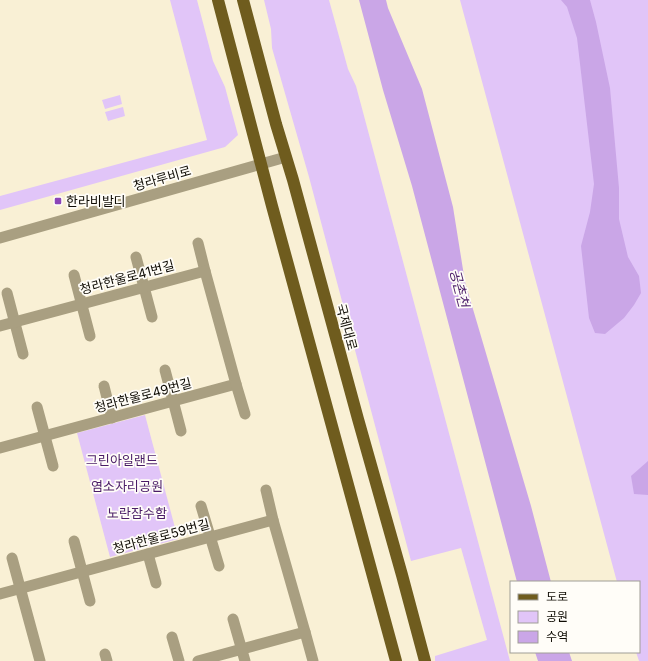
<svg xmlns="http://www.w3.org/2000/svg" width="648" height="661" font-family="Inter,'Noto Sans KR',sans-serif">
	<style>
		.green { fill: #e1c5f8 }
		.water { fill: #caa6e7 }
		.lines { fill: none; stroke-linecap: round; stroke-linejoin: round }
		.minor { stroke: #a99f81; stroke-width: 11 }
		.major { stroke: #6f5c1e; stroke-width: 12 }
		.poi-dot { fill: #8b45b8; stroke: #fffdf8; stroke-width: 1.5 }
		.labels { text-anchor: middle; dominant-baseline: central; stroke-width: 3.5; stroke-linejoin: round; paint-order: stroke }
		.street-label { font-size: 13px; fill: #0f0c04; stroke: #fffdf8 }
		.poi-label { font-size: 13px; fill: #0f0c04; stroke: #fffdf8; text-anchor: start }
		.park-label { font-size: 13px; fill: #4a1c67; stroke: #fffdf8 }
		.water-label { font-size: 14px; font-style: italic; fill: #4f216c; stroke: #fffdf8 }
	</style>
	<rect width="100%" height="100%" fill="#f9f0d5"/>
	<g class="green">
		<polygon points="170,0 197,0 213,61 225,87 238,135 225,147 0,210 0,196 207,140"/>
		<polygon points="264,0 329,0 348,69 356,86 510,661 435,661 435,656 487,640 461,548 411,561 309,177 272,48 271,29"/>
		<polygon points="460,0 648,0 648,661 639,661 636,652 639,652 639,582 617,582"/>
		<polygon points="120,95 122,104 105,109 102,100"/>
		<polygon points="123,107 125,116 108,121 105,112"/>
		<polygon points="145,415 178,539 110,557 77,433"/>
	</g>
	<g class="water">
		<polygon points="359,0 386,0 388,8 422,89 453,207 465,282 531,506 551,582 517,582 412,186 383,90"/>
		<polygon points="561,0 590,0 596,22 610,88 619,188 619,219 628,257 639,276 641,293 634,305 624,318 605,334 595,333 589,318 581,246 590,212 594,184 577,38 567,7"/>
		<polygon points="648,461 648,495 634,494 631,476"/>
		<polygon points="535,652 569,652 572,661 538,661"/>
	</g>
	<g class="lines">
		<g class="minor">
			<polyline points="0,238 286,157"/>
			<polyline points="198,243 205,271"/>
			<polyline points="136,257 152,317"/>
			<polyline points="74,275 90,336"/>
			<polyline points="7,293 23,354"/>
			<polyline points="0,326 205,271 236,384 0,448"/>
			<polyline points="165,370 181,431"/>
			<polyline points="236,384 245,414"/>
			<polyline points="104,386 112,418"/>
			<polyline points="37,407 53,466"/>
			<polyline points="266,490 273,520"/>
			<polyline points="201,506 219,566"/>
			<polyline points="74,541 90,601"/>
			<polyline points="148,554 156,583"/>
			<polyline points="12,558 40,661"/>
			<polyline points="0,594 273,520 305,632 198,661"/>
			<polyline points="233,619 245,661"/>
			<polyline points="305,632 313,661"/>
			<polyline points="172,637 179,661"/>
			<polyline points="105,654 107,661"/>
		</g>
		<g class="major">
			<polyline points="218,0 272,206 396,661"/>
			<polyline points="243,0 276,124 293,180 358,419 402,575 425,661"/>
		</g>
	</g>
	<rect class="poi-dot" x="54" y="197" width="8" height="8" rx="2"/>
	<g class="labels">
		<g class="street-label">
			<text transform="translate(162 178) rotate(-16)">청라루비로</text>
			<text transform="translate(127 277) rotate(-15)">청라한울로41번길</text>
			<text transform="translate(347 327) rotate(75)">국제대로</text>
			<text transform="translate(143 395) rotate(-15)">청라한울로49번길</text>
			<text transform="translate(161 536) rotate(-15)">청라한울로59번길</text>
		</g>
		<g class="poi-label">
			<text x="66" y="201">한라비발디</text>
		</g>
		<g class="park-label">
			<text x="122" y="460">그린아일랜드</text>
			<text x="127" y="486">염소자리공원</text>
			<text x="137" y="513">노란잠수함</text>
		</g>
		<g class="water-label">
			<text transform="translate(460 288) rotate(75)">공촌천</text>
		</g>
	</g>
	<rect x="510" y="581" width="130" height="72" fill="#fffdf8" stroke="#9f9d96"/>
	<rect x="518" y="594" width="20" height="6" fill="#6f5c1e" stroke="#9f9d96"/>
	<text x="546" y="601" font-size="12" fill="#0f0c04">도로</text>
	<rect x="518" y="611" width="20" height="12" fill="#e1c5f8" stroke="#9f9d96"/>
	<text x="546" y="621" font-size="12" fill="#0f0c04">공원</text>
	<rect x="518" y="631" width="20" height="12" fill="#caa6e7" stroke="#9f9d96"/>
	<text x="546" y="641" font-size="12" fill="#0f0c04">수역</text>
</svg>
